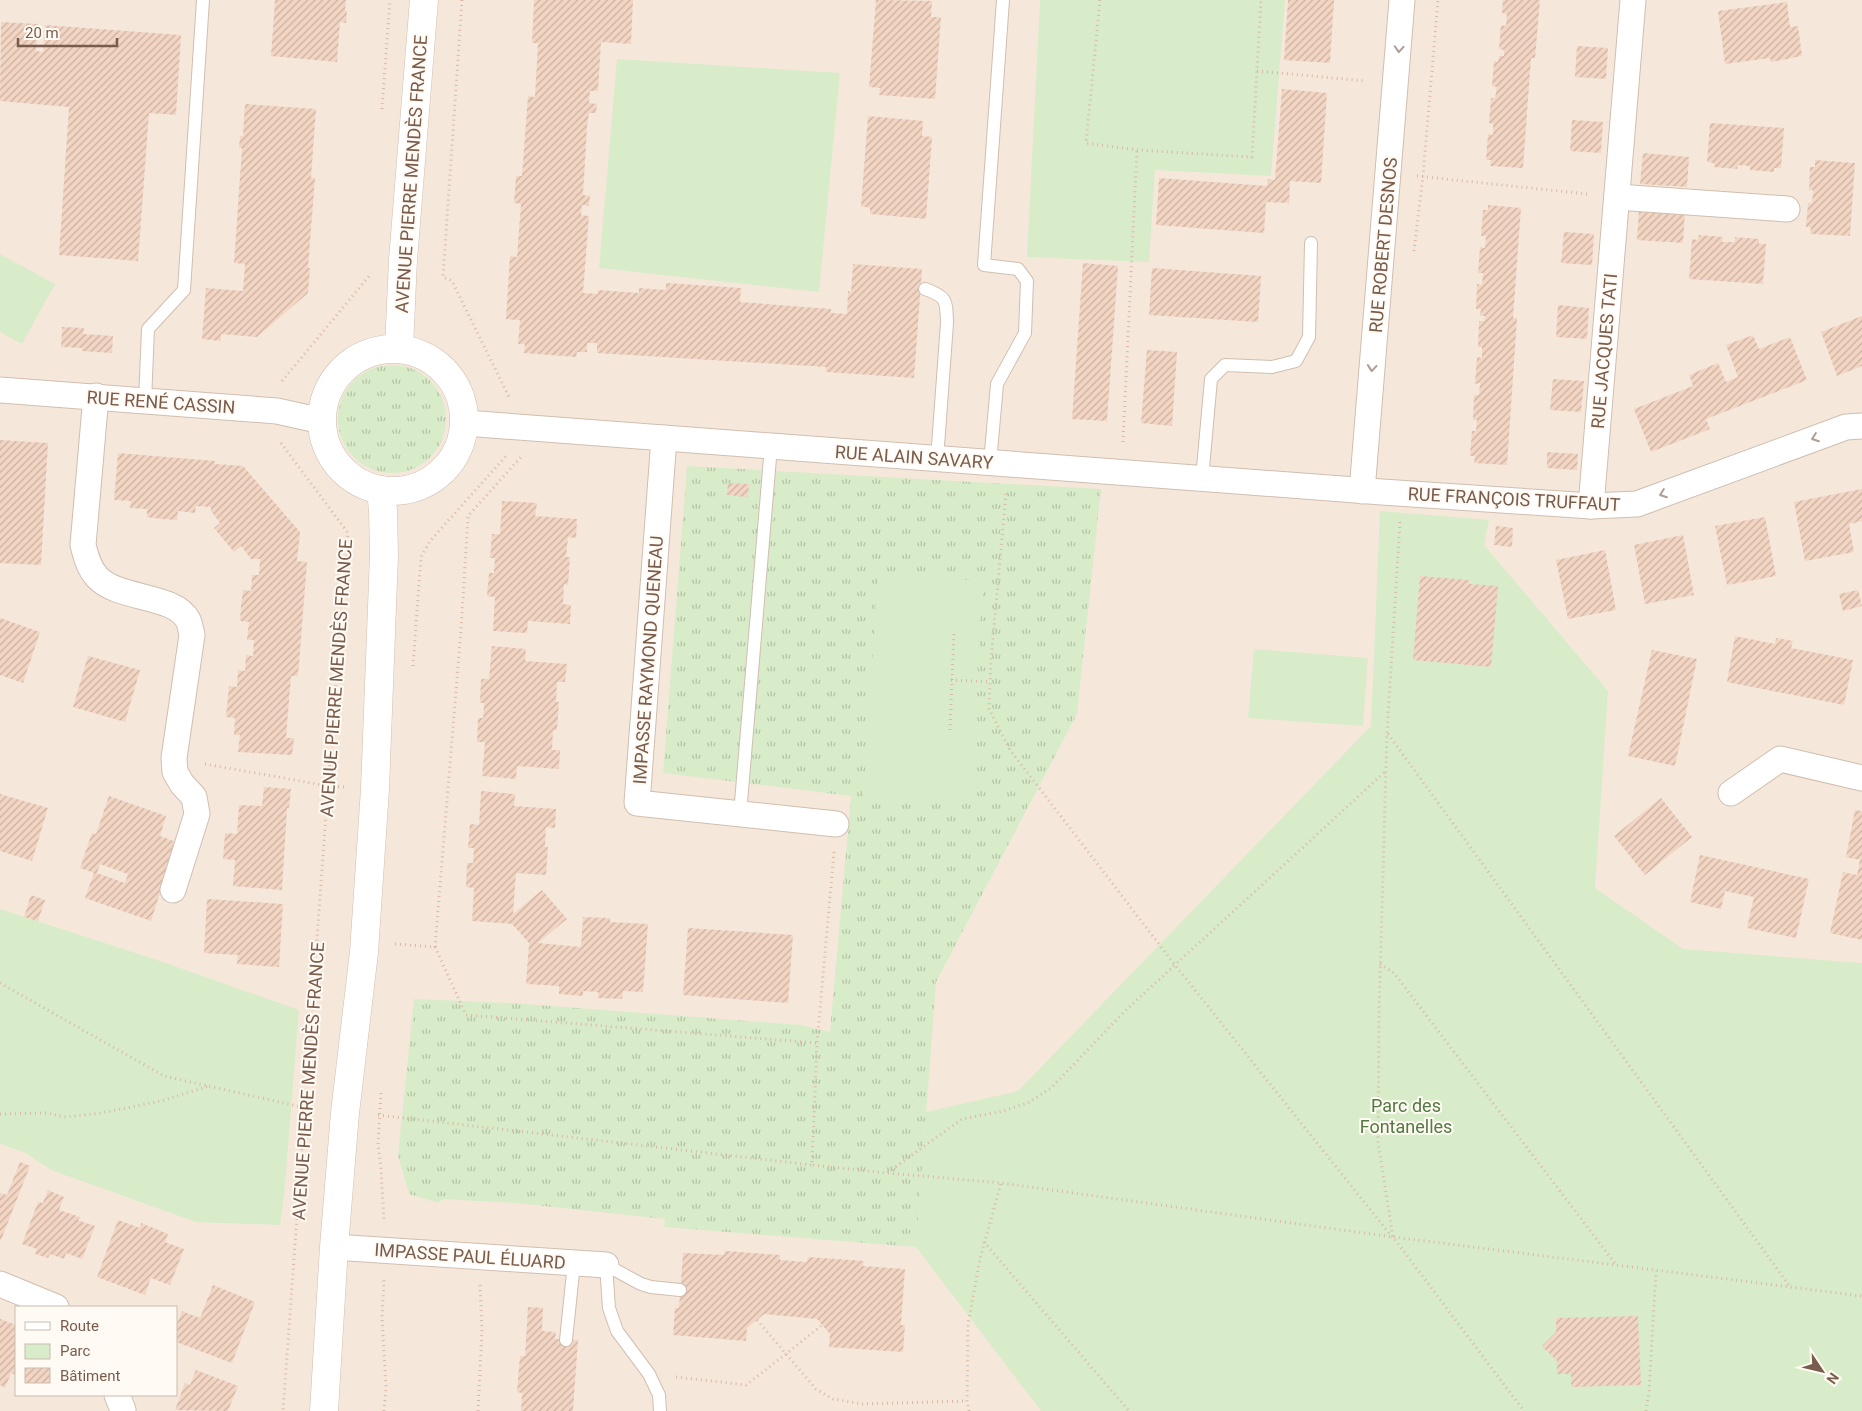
<svg xmlns="http://www.w3.org/2000/svg" width="1862" height="1411" font-family="Roboto,sans-serif">
	<style>
		.residential { fill: #f5e8da; fill-rule: evenodd }
		.grass { fill: url(#grass-tufts) }
		.green { fill: #d8ecc9 }
		.building { fill: url(#building-hatch); fill-rule: evenodd }
		.lines { fill: none; stroke-linecap: round; stroke-linejoin: round }
		.service-casing { stroke: #d1beb0; stroke-width: 14 }
		.minor-casing { stroke: #d1beb0; stroke-width: 27 }
		.tertiary-casing { stroke: #d1beb0; stroke-width: 29 }
		.path { stroke: #d9b8a5; stroke-width: 3; stroke-dasharray: 1 4; stroke-linecap: butt }
		.service { stroke: #fff; stroke-width: 12 }
		.minor { stroke: #fff; stroke-width: 25 }
		.tertiary { stroke: #fff; stroke-width: 28 }
		.oneway { stroke: #af9d94 }
		.labels { text-anchor: middle; dominant-baseline: central; stroke-width: 4; stroke-linejoin: round; paint-order: stroke }
		.street-label { font-size: 18px; fill: #7a5c4d; stroke: #fffaf3 }
		.park-label { font-size: 18px; fill: #537a41; stroke: #fffaf3 }
	</style>
	<defs>
		<pattern id="grass-tufts" width="24" height="20" patternUnits="userSpaceOnUse" patternTransform="scale(1.25)"><rect width="24" height="20" fill="#d8ecc9"/><path d="M3 7l-1-3M5 7V3M7 7l1-3M15 17l-1-3M17 17v-4M19 17l1-3" fill="none" stroke="#b4c2a5"/></pattern>
		<pattern id="building-hatch" width="6" height="6" patternUnits="userSpaceOnUse" patternTransform="scale(1.25)"><rect width="6" height="6" fill="#f3d5c3"/><path d="M-1 1l2-2M0 6l6-6M5 7l2-2" fill="none" stroke="#cab0a1"/></pattern>
	</defs>
	<rect width="100%" height="100%" fill="#fdf6ec"/>
	<path class="residential" d="M 0,0 L 1862,0 L 1862,1411 L 0,1411 ZM 16,1307 L 176,1307 L 176,1395 L 16,1395 Z"/>
	<g class="grass">
		<circle cx="392" cy="419" r="54"/>
		<polygon points="687,466 1101,489 1077,714 936,982 916,1247 664,1227 665,1219 516,1203 443,1199 438,1203 409,1194 398,1156 414,999 512,1003 801,1025 830,1032 851,796 663,773"/>
	</g>
	<g class="green">
		<polygon points="1040,0 1285,0 1271,176 1155,170 1149,262 1027,257"/>
		<polygon points="617,59 840,73 819,292 599,268"/>
		<polygon points="0,254 55,284 22,344 0,332"/>
		<polygon points="1380,511 1489,520 1484,545 1608,691 1595,888 1683,949 1862,963 1862,1411 1041,1411 916,1247 926,1112 1018,1091 1371,726"/>
		<polygon points="878,575 983,581 969,802 863,801"/>
		<polygon points="1254,649 1368,658 1363,726 1248,718"/>
		<polygon points="0,909 160,961 299,1010 284,1196 280,1225 196,1222 51,1170 26,1153 0,1144"/>
	</g>
	<g class="building">
		<polygon points="275,0 346,0 345,10 347,11 346,23 340,22 337,62 271,56"/>
		<polygon points="534,0 633,0 631,44 601,42 598,91 590,91 589,103 597,104 596,113 589,113 587,127 583,195 590,196 589,206 582,205 581,215 589,216 583,293 598,294 598,290 639,293 639,288 666,290 666,283 741,288 740,302 831,309 831,313 847,314 848,291 851,292 853,264 922,269 914,378 826,372 826,367 597,353 597,343 587,343 587,352 577,352 576,357 524,353 525,344 518,344 520,320 506,319 510,256 517,257 521,204 514,203 516,176 522,176 528,96 535,97 538,43 532,43"/>
		<polygon points="876,0 932,1 931,17 941,17 935,99 879,95 880,88 869,87"/>
		<polygon points="1288,0 1334,0 1330,63 1284,60"/>
		<polygon points="1503,0 1540,0 1535,58 1531,58 1523,168 1490,166 1491,160 1486,160 1488,134 1493,135 1493,124 1489,123 1491,98 1495,98 1497,87 1492,86 1494,61 1498,62 1499,56 1504,56 1504,50 1499,49 1501,25 1506,26 1507,14 1502,13"/>
		<polygon points="1787,2 1790,27 1798,26 1802,56 1771,62 1770,58 1725,64 1718,11"/>
		<polygon points="1,22 38,24 36,51 43,52 45,25 181,35 176,115 149,113 138,261 59,255 69,107 0,101"/>
		<polygon points="1577,46 1608,48 1606,79 1575,77"/>
		<polygon points="1282,89 1327,93 1321,183 1290,181 1289,203 1266,202 1264,233 1156,225 1159,178 1267,186 1268,179 1275,180"/>
		<polygon points="245,104 316,109 311,178 315,178 308,268 310,268 308,293 257,337 221,334 221,341 202,339 206,288 243,291 245,264 234,263 242,148 239,148 240,136 243,136"/>
		<polygon points="868,116 923,121 922,136 932,137 926,219 870,214 870,208 861,206"/>
		<polygon points="1572,120 1603,122 1601,153 1570,151"/>
		<polygon points="1710,123 1784,128 1781,168 1774,168 1774,172 1750,170 1750,166 1738,165 1737,169 1714,167 1714,163 1707,162"/>
		<polygon points="1643,153 1689,157 1687,187 1640,184"/>
		<polygon points="1815,160 1855,163 1850,236 1810,234 1811,227 1806,227 1808,203 1812,203 1813,190 1809,190 1810,167 1815,167"/>
		<polygon points="1488,205 1521,208 1513,318 1517,318 1507,465 1474,463 1475,456 1470,456 1472,431 1476,431 1477,420 1473,420 1474,395 1479,395 1480,383 1475,384 1477,357 1482,358 1482,347 1478,347 1479,321 1484,321 1485,316 1480,316 1481,309 1476,309 1477,284 1482,285 1483,273 1478,273 1480,247 1485,248 1486,236 1481,236 1483,210 1488,210"/>
		<polygon points="1639,209 1685,213 1683,243 1637,240"/>
		<polygon points="1564,232 1594,234 1592,265 1561,263"/>
		<polygon points="1699,235 1723,237 1722,242 1735,242 1735,237 1759,239 1759,244 1766,244 1763,284 1689,279 1692,239 1698,240"/>
		<polygon points="1083,263 1118,266 1107,421 1072,419"/>
		<polygon points="1152,268 1261,276 1258,322 1149,315"/>
		<polygon points="1558,305 1589,308 1587,339 1556,337"/>
		<polygon points="1862,316 1862,366 1837,376 1821,332"/>
		<polygon points="62,327 84,328 83,334 113,336 112,353 82,351 82,348 61,347"/>
		<polygon points="1753,335 1759,349 1790,337 1807,380 1706,419 1710,429 1651,452 1634,409 1693,386 1689,375 1718,363 1726,382 1738,377 1726,345"/>
		<polygon points="1147,350 1177,352 1172,426 1141,423"/>
		<polygon points="1553,379 1584,381 1581,412 1550,410"/>
		<polygon points="0,440 48,443 41,565 0,563"/>
		<polygon points="1547,452 1578,454 1577,470 1547,468"/>
		<polygon points="118,453 215,461 215,464 243,466 300,532 297,561 307,562 298,676 291,676 286,738 294,738 292,755 238,752 240,735 234,735 235,718 226,717 229,686 237,687 238,670 245,671 246,655 253,656 254,640 247,640 249,622 240,621 241,606 243,590 251,591 252,575 259,575 260,559 251,559 241,546 234,552 214,528 220,523 211,511 211,507 196,506 195,513 178,511 177,520 161,519 147,517 147,509 130,508 131,501 114,500"/>
		<polygon points="728,483 749,484 748,497 727,495"/>
		<polygon points="1862,489 1862,521 1849,524 1854,552 1805,561 1794,502"/>
		<polygon points="502,501 537,503 535,516 577,519 576,538 568,537 566,557 570,557 568,585 564,584 563,604 571,605 570,624 528,621 527,633 493,631 495,597 487,596 489,573 494,573 495,558 490,558 492,534 500,534"/>
		<polygon points="1765,517 1776,576 1727,585 1715,526"/>
		<polygon points="1496,526 1513,528 1512,547 1494,545"/>
		<polygon points="1683,535 1694,595 1645,604 1634,545"/>
		<polygon points="1605,550 1616,610 1568,619 1556,560"/>
		<polygon points="1420,576 1469,580 1469,584 1498,586 1491,667 1413,660"/>
		<polygon points="1858,590 1862,606 1843,611 1839,594"/>
		<polygon points="0,618 40,632 23,683 0,675"/>
		<polygon points="1735,636 1775,644 1776,638 1793,641 1791,648 1853,660 1844,705 1727,682"/>
		<polygon points="492,646 526,649 525,661 567,664 565,682 557,682 556,702 559,702 557,730 553,730 552,750 560,750 559,769 517,766 516,779 482,776 485,742 477,742 478,718 483,718 484,703 480,703 481,679 489,679"/>
		<polygon points="1652,650 1697,659 1675,766 1628,756"/>
		<polygon points="88,656 140,670 125,722 73,707"/>
		<polygon points="264,787 291,789 289,808 287,808 282,890 233,886 235,860 223,859 225,833 237,834 239,805 262,806"/>
		<polygon points="481,791 515,794 514,806 556,809 555,828 546,827 545,847 548,847 546,875 516,873 513,914 542,890 567,919 538,943 581,947 583,917 610,918 610,922 648,924 643,992 623,991 622,999 598,998 598,992 583,991 583,996 559,994 559,986 526,984 529,943 512,924 472,921 474,888 466,887 467,863 473,863 474,848 468,848 470,824 479,825"/>
		<polygon points="0,794 48,808 32,861 0,851"/>
		<path d="M 109,796 L 166,816 L 160,836 L 176,842 L 151,921 L 85,898 L 94,873 L 80,868 L 92,833 L 96,834 ZM 100,864 L 128,874 L 125,883 L 97,873 Z"/>
		<polygon points="1661,798 1692,837 1645,875 1614,836"/>
		<polygon points="1855,810 1862,811 1862,940 1830,933 1843,872 1857,875 1860,860 1846,857"/>
		<polygon points="1700,855 1809,879 1796,938 1747,928 1754,897 1725,891 1721,909 1690,902"/>
		<polygon points="31,895 45,900 38,921 24,917"/>
		<polygon points="207,899 283,904 279,967 237,964 238,955 204,953"/>
		<polygon points="688,928 793,935 788,1003 683,995"/>
		<polygon points="20,1162 30,1166 1,1240 0,1240 0,1193 7,1195"/>
		<polygon points="48,1190 64,1197 59,1210 80,1217 78,1220 95,1226 82,1259 66,1253 64,1259 50,1254 48,1258 35,1254 37,1249 22,1244 38,1202 43,1203"/>
		<polygon points="118,1220 140,1228 141,1223 168,1234 165,1242 184,1249 170,1285 151,1278 145,1295 97,1277"/>
		<polygon points="725,1251 780,1255 780,1260 807,1262 808,1257 864,1261 863,1266 905,1269 901,1325 905,1325 903,1352 829,1347 830,1334 817,1319 764,1314 747,1328 746,1341 673,1335 675,1308 679,1308 683,1253 724,1255"/>
		<polygon points="213,1285 255,1302 232,1363 176,1342 176,1326 182,1311 200,1318"/>
		<polygon points="528,1307 543,1308 542,1331 556,1332 555,1339 578,1340 573,1411 521,1411 522,1393 517,1392 520,1356 525,1356"/>
		<polygon points="1638,1316 1641,1385 1571,1387 1571,1374 1557,1374 1557,1361 1542,1346 1556,1332 1556,1318"/>
		<polygon points="0,1319 16,1325 16,1375 11,1373 5,1388 0,1385"/>
		<polygon points="196,1370 238,1386 228,1411 175,1410 185,1383 190,1385"/>
	</g>
	<g class="lines">
		<defs>
			<g id="service">
				<path d="M 925,289 C 948,297 946,301 947,323 L 937,459"/>
				<polyline points="145,401 148,329 184,290 203,0"/>
				<polyline points="990,463 997,384 1025,333 1027,281 1018,269 984,265 1003,0"/>
				<polyline points="1202,479 1211,379 1225,365 1272,367 1296,361 1309,337 1311,243"/>
				<polyline points="740,814 771,446"/>
				<polyline points="566,1340 574,1263"/>
				<polyline points="660,1411 659,1395 649,1374 617,1331 609,1308 606,1265 641,1284 651,1287 680,1290"/>
			</g>
			<g id="minor">
				<polyline points="1617,197 1787,209"/>
				<polyline points="0,390 277,411 322,421"/>
				<path d="M 96,396 L 83,545 C 86,557 89,568 97,577 C 118,600 174,594 188,620 C 190,624 191,631 192,635 L 174,758 L 175,772 L 182,784 L 194,797 L 197,814 L 173,890"/>
				<polyline points="465,423 1382,492 1591,506 1637,504 1846,427 1862,426"/>
				<polyline points="664,438 637,803 836,824"/>
				<polyline points="1362,491 1402,0"/>
				<polyline points="1591,506 1633,0"/>
				<polyline points="1731,793 1780,759 1862,778"/>
				<polyline points="334,1247 606,1265"/>
				<polyline points="0,1284 56,1307"/>
				<polyline points="117,1395 123,1410"/>
			</g>
			<g id="tertiary">
				<polyline points="399,348 403,260 424,0"/>
				<circle cx="393" cy="420" r="71"/>
				<polyline points="324,1411 334,1247 345,1113 364,952 375,789 384,555 383,511 381,490"/>
			</g>
		</defs>
		<use href="#service" class="service-casing"/>
		<use href="#minor" class="minor-casing"/>
		<use href="#tertiary" class="tertiary-casing"/>
		<g class="path">
			<polyline points="462,0 443,277 452,281 509,397"/>
			<polyline points="1100,0 1086,143 1137,150 1252,157 1261,0"/>
			<polyline points="1257,71 1366,81"/>
			<polyline points="382,109 390,0"/>
			<polyline points="1417,176 1587,194"/>
			<polyline points="1414,251 1423,176 1438,0"/>
			<polyline points="282,381 370,275"/>
			<polyline points="1123,442 1137,150"/>
			<polyline points="281,443 348,533 328,786 283,1411"/>
			<polyline points="1006,494 991,660 989,709 1010,750 1175,965 1392,1237"/>
			<polyline points="1400,522 1387,733 1379,1013 1378,1142 1393,1237 1524,1411"/>
			<polyline points="413,666 421,557 430,541 506,456"/>
			<polyline points="951,680 990,682"/>
			<polyline points="950,730 954,630"/>
			<polyline points="1388,734 1791,1288"/>
			<polyline points="205,764 328,786 344,787"/>
			<polyline points="834,852 817,1043 812,1165 887,1173 962,1119 999,1112 1028,1103 1051,1088 1126,1010 1387,770"/>
			<polyline points="395,944 435,947 466,1015 817,1043"/>
			<polyline points="435,947 461,630 468,516 521,457"/>
			<polyline points="1380,964 1394,973 1617,1266"/>
			<polyline points="0,983 164,1076 315,1110"/>
			<polyline points="381,1093 378,1144 381,1168 384,1222"/>
			<polyline points="0,1114 46,1113 66,1117 101,1113 161,1101 209,1086"/>
			<polyline points="378,1115 812,1165"/>
			<polyline points="888,1173 1001,1183 1393,1237 1862,1296"/>
			<polyline points="984,1242 1129,1411"/>
			<polyline points="757,1320 816,1389 833,1399 862,1404 967,1401"/>
			<polyline points="676,1377 746,1385 786,1354 822,1325"/>
			<polyline points="384,1411 386,1387 382,1318 384,1280"/>
			<polyline points="478,1411 482,1330 480,1285"/>
			<polyline points="969,1411 967,1401 968,1324 980,1259 1001,1183"/>
			<polyline points="1646,1411 1649,1391 1656,1271"/>
		</g>
		<use href="#service" class="service"/>
		<use href="#minor" class="minor"/>
		<use href="#tertiary" class="tertiary"/>
	</g>
	<defs><path id="oneway-chevron" d="M-2-3.5L2.5 0L-2 3.5" fill="none" stroke-width="1.6" stroke-linecap="round" stroke-linejoin="round" transform="scale(1.25)"/></defs>
	<g class="oneway">
		<use href="#oneway-chevron" transform="translate(1399 49) rotate(94)"/>
		<use href="#oneway-chevron" transform="translate(1372 368) rotate(95)"/>
		<use href="#oneway-chevron" transform="translate(1815 438) rotate(160)"/>
		<use href="#oneway-chevron" transform="translate(1663 494) rotate(160)"/>
	</g>
	<g class="labels">
		<g class="street-label">
			<text transform="translate(411 174) rotate(-86)">AVENUE PIERRE MENDÈS FRANCE</text>
			<text transform="translate(1383 245) rotate(-85)">RUE ROBERT DESNOS</text>
			<text transform="translate(1604 351) rotate(-85)">RUE JACQUES TATI</text>
			<text transform="translate(161 402) rotate(4)">RUE RENÉ CASSIN</text>
			<text transform="translate(914 457) rotate(4)">RUE ALAIN SAVARY</text>
			<text transform="translate(1514 499) rotate(3)">RUE FRANÇOIS TRUFFAUT</text>
			<text transform="translate(648 660) rotate(-86)">IMPASSE RAYMOND QUENEAU</text>
			<text transform="translate(336 678) rotate(-86)">AVENUE PIERRE MENDÈS FRANCE</text>
			<text transform="translate(308 1081) rotate(-86)">AVENUE PIERRE MENDÈS FRANCE</text>
			<text transform="translate(470 1256) rotate(4)">IMPASSE PAUL ÉLUARD</text>
		</g>
		<g class="park-label">
			<text x="1406" y="1105">Parc des<tspan x="1406" dy="21">Fontanelles</tspan></text>
		</g>
	</g>
	<rect x="15" y="1306" width="162" height="90" fill="#fffaf3" stroke="#cabbb1"/>
	<rect x="25" y="1322" width="25" height="8" fill="#ffffff" stroke="#cabbb1"/>
	<text x="60" y="1331" font-size="15" fill="#7a5c4d">Route</text>
	<rect x="25" y="1344" width="25" height="15" fill="#d8ecc9" stroke="#cabbb1"/>
	<text x="60" y="1356" font-size="15" fill="#7a5c4d">Parc</text>
	<rect x="25" y="1368" width="25" height="15" fill="url(#building-hatch)" stroke="#cabbb1"/>
	<text x="60" y="1381" font-size="15" fill="#7a5c4d">Bâtiment</text>
	<g transform="translate(1822 1371) rotate(125)" stroke="#fffaf3" stroke-width="4" paint-order="stroke">
	<path d="M0-4L9 19L0 12L-9 19Z" fill="#7a5c4d"/>
	<text y="-8" font-size="14" font-weight="bold" text-anchor="middle" fill="#7a5c4d">N</text>
	</g>
	<path d="M18 38v8h99v-8" fill="none" stroke="#7a5c4d" stroke-width="2.5"/>
	<text x="25" y="38" font-size="15" fill="#7a5c4d" stroke="#fffaf3" stroke-width="4" paint-order="stroke">20 m</text>
</svg>
